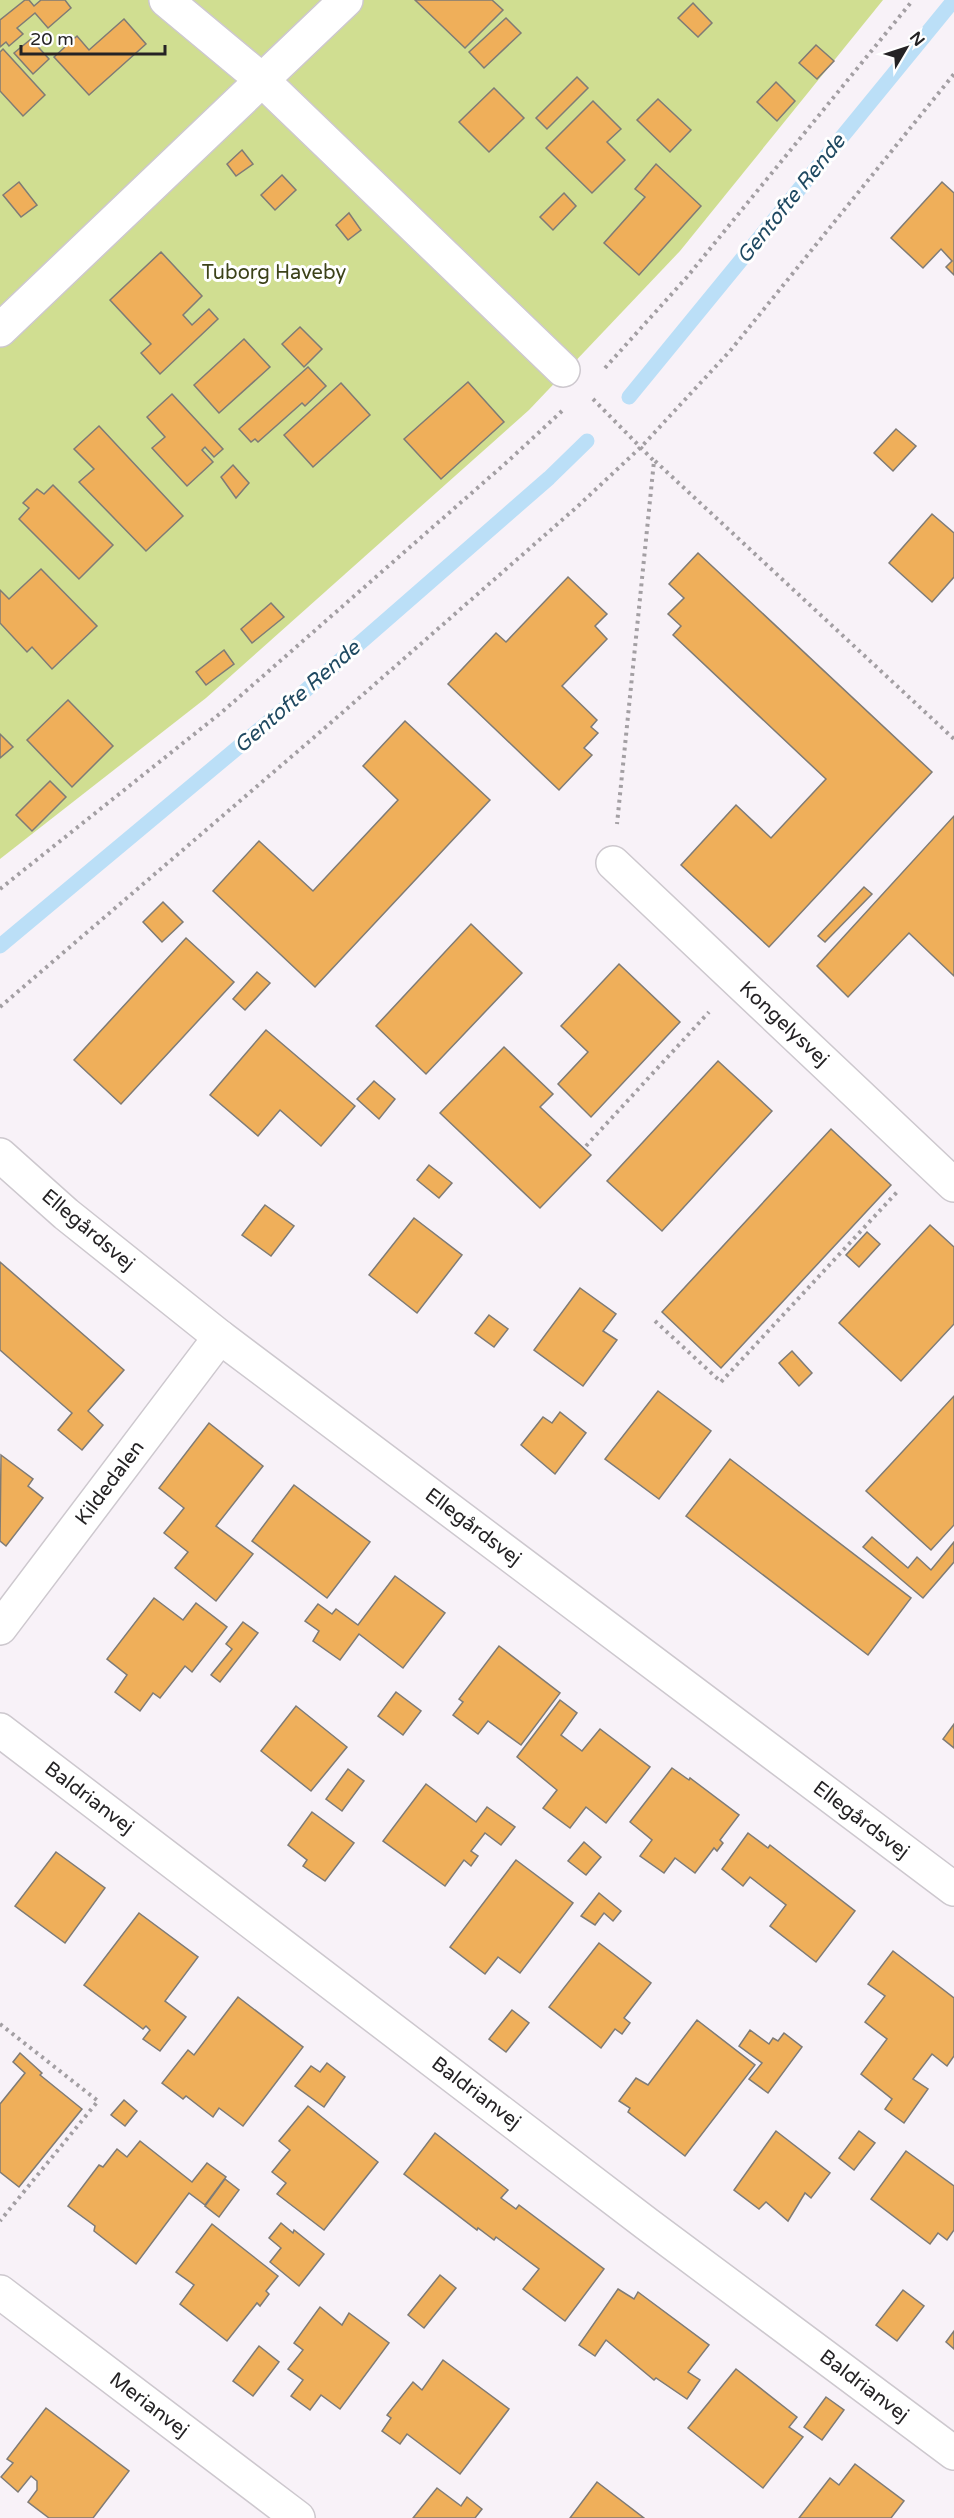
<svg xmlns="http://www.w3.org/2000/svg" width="954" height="2518" font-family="'Varela Round',sans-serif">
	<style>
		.green { fill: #d0de91 }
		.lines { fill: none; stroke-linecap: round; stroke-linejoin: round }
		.stream { stroke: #bbdff7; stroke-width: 15 }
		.building { fill: #efaf5a; stroke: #7f7b75; stroke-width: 1.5 }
		.minor-casing { stroke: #cdc8ce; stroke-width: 36 }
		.path { stroke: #a39fa3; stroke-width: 4; stroke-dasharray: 3 4.5; stroke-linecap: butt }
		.minor { stroke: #fff; stroke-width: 33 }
		.labels { text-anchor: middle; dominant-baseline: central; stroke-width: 6; stroke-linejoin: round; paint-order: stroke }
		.park-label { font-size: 20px; fill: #3c4219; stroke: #fff }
		.street-label { font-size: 20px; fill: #252325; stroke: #fff }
		.water-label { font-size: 21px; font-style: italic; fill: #1f4961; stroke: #fff }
	</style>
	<rect width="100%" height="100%" fill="#f8f2f8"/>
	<polygon class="green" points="0,0 883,0 680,251 529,410 206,698 0,859"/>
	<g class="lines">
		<g class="stream">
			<polyline points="629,397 954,0"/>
			<polyline points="0,946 290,704 549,478 587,441"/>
		</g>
	</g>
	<g class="building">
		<polygon points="25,0 29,0 34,6 41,0 65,0 71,8 48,28 35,13 17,28 23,34 9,46 6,42 0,47 0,20"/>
		<polygon points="415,0 492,0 503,10 465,48"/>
		<polygon points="693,3 712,23 698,37 678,18"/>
		<polygon points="506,18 521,33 484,68 469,52"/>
		<polygon points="124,19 146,44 89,95 54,57 77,36 89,50"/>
		<polygon points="31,39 49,59 33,74 14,53"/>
		<polygon points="816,45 834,61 817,79 799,63"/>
		<polygon points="3,49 45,95 23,116 0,91 0,52"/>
		<polygon points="577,77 588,88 547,129 536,118"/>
		<polygon points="776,82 795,101 777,121 757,102"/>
		<polygon points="494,88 524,118 489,152 459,122"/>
		<polygon points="658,99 691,130 670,152 637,120"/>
		<polygon points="593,101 621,129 607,142 625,160 592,193 546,148"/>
		<polygon points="242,150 253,164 236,176 227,164"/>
		<polygon points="656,164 701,206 639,275 604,243 645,197 635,189"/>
		<polygon points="282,175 296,190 275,210 261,195"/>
		<polygon points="19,182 37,205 21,217 3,195"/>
		<polygon points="942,182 954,193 954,275 946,267 952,261 941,249 923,268 891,238"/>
		<polygon points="564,193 576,206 553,230 540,217"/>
		<polygon points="349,213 361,230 348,240 336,225"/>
		<polygon points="161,252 202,296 183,315 192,325 209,309 218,319 160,374 141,353 151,344 110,300"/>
		<polygon points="300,327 322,349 304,367 282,344"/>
		<polygon points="244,339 270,367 219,413 194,385"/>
		<polygon points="308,367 326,386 305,406 302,403 258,442 255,439 251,442 239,429"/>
		<polygon points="468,382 504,422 441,479 404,439"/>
		<polygon points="341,383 370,415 313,467 284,435"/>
		<polygon points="172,394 223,449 214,457 205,447 202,450 213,462 187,486 152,448 165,437 147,417"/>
		<polygon points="99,426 183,516 146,551 79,482 94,469 74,449"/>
		<polygon points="896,429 916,446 893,471 874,453"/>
		<polygon points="233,465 249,483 236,498 221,477"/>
		<polygon points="53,485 113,545 79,579 19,519 29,508 23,503 37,489 44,494"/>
		<polygon points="932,514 954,533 954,577 932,602 889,563"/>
		<polygon points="698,553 932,772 769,947 681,865 736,805 771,838 826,779 673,635 681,626 668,614 684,598 669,584"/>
		<polygon points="41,569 97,626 52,669 32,647 27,652 0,623 0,590 9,599"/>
		<polygon points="568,577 607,614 595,626 607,639 562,686 597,720 591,727 598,733 584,748 592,755 559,790 448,684 496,633 506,642"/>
		<polygon points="271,603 284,617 252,643 241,629"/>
		<polygon points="224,650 234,664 206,685 196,672"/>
		<polygon points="68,700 113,746 72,787 27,740"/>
		<polygon points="405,721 490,800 315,987 213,891 259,841 313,891 398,800 363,766"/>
		<polygon points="0,734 13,747 0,758"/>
		<polygon points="50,781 66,797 32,831 16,815"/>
		<polygon points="954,816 954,976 909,933 848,997 817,966"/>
		<polygon points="864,887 872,894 825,942 818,936"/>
		<polygon points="163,902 183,922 162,942 143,922"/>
		<polygon points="471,924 522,973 426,1074 376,1026"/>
		<polygon points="186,938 234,982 121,1104 74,1060"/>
		<polygon points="619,964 680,1022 591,1117 558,1084 588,1052 561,1026"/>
		<polygon points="257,972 270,983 245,1010 233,999"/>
		<polygon points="266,1030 355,1106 321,1146 280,1110 258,1136 210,1095"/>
		<polygon points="504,1047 553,1094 540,1107 591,1155 540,1208 440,1113"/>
		<polygon points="718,1061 772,1111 662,1231 607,1181"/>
		<polygon points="374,1081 395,1099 379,1119 357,1099"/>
		<polygon points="831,1129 891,1185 721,1368 662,1312"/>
		<polygon points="429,1165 452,1183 439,1198 417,1180"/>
		<polygon points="265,1205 294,1226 271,1256 242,1235"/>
		<polygon points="414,1218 462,1255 417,1313 369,1275"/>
		<polygon points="930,1225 954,1247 954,1324 901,1381 839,1323"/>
		<polygon points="867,1232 880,1244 859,1267 846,1255"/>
		<polygon points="0,1262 124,1370 88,1411 103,1425 82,1450 58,1430 72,1413 0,1350"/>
		<polygon points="580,1288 616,1314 603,1331 617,1340 583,1386 534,1350"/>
		<polygon points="489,1315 508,1329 494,1347 475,1333"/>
		<polygon points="792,1351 812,1373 799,1386 779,1363"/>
		<polygon points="658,1391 711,1431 659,1499 605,1459"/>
		<polygon points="954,1396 954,1525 931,1550 866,1491"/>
		<polygon points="560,1412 586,1433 555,1474 521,1445 543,1417 552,1423"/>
		<polygon points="209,1423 263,1466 216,1526 253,1554 216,1601 175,1568 188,1552 164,1533 184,1508 159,1488"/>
		<polygon points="1,1455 33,1479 28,1486 43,1498 6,1546 0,1541"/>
		<polygon points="730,1459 911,1598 868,1655 686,1516"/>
		<polygon points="294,1485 370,1542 327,1598 252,1541"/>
		<polygon points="872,1537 908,1568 917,1557 931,1570 954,1542 954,1562 923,1598 863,1547"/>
		<polygon points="395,1576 445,1613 403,1668 359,1634 340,1660 313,1641 319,1631 305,1621 318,1604 332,1614 336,1609 358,1625"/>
		<polygon points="154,1598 183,1620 196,1603 227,1627 192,1672 185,1666 160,1698 153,1693 140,1711 115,1692 127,1675 107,1659"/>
		<polygon points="243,1622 258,1633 220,1682 211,1675 232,1649 226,1644"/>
		<polygon points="499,1646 560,1693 521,1745 488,1721 478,1734 453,1715 463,1702 459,1699"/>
		<polygon points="396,1692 421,1711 403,1735 378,1716"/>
		<polygon points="560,1700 577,1713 561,1735 582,1751 600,1729 650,1767 606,1823 586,1807 570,1828 543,1808 557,1790 517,1757"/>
		<polygon points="296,1706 347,1747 311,1791 261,1751"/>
		<polygon points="954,1724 954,1748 943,1739"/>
		<polygon points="672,1768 689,1780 690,1778 739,1815 720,1840 723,1843 717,1851 714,1848 695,1873 675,1858 664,1873 640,1856 652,1840 630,1822"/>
		<polygon points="348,1769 364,1781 342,1811 326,1799"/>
		<polygon points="426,1784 476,1822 487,1807 515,1827 501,1845 485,1833 471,1851 478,1856 471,1866 464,1860 445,1886 383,1841"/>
		<polygon points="312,1812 354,1843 325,1881 303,1866 307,1860 288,1845"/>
		<polygon points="748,1833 768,1848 770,1845 855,1911 816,1962 770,1926 786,1905 750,1877 743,1886 722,1869"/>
		<polygon points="584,1842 601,1857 586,1875 568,1861"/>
		<polygon points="56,1852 105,1888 65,1943 15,1906"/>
		<polygon points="516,1860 573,1903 520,1973 498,1957 485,1974 450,1947"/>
		<polygon points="599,1893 621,1911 613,1921 604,1913 595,1925 581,1916"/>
		<polygon points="139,1913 198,1957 165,2001 186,2017 160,2051 143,2039 150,2030 146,2026 143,2029 84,1985"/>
		<polygon points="599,1943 651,1983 624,2018 630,2023 622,2034 615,2029 601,2048 549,2007"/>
		<polygon points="893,1951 954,1998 954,2056 947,2066 932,2054 913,2079 928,2089 904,2123 885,2109 892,2099 861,2074 887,2039 865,2022 885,1996 868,1984"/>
		<polygon points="238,1997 303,2047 243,2126 219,2108 213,2117 186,2096 183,2099 162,2083 188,2050 194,2055"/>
		<polygon points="512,2010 529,2023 506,2052 489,2039"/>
		<polygon points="697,2020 755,2065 685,2156 628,2112 630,2108 619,2101 636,2078 648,2085"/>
		<polygon points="750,2030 769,2044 773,2038 778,2041 784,2033 802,2047 768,2093 749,2079 762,2063 739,2046"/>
		<polygon points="20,2053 42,2073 40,2075 82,2109 19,2187 0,2172 0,2104 25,2073 13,2062"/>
		<polygon points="327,2063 345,2077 324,2107 295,2086 311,2066 320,2072"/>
		<polygon points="124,2100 137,2111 125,2126 111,2115"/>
		<polygon points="308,2106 378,2162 324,2230 277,2194 286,2183 272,2172 290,2150 279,2141"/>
		<polygon points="776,2131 830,2173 811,2198 805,2193 788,2221 766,2202 759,2209 734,2190"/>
		<polygon points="859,2131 875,2143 854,2170 839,2158"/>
		<polygon points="435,2133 508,2190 501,2198 516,2209 519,2205 604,2269 565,2321 523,2289 539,2269 496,2237 494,2240 478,2228 477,2230 404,2174"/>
		<polygon points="140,2141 192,2182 207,2163 226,2177 205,2205 189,2193 136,2264 94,2231 95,2226 68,2206 99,2165 103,2167 117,2149 127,2157"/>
		<polygon points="906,2151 954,2186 954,2230 947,2240 938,2233 930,2244 871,2199"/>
		<polygon points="225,2179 239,2190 219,2217 205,2206"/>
		<polygon points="281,2223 293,2233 294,2230 324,2254 299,2286 270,2262 281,2248 269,2238"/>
		<polygon points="212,2224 278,2276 266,2291 269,2294 260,2306 257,2303 227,2341 180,2304 194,2285 176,2272"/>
		<polygon points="440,2275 456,2288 424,2328 408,2315"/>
		<polygon points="618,2289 634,2299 638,2292 709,2345 688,2372 700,2380 687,2399 656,2378 654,2380 606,2340 595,2356 579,2345"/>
		<polygon points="903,2290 924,2306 897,2341 876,2325"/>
		<polygon points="320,2307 342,2325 349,2313 389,2343 340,2409 321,2395 310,2410 291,2396 303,2380 288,2369 303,2350 294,2343"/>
		<polygon points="954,2331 954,2349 946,2342"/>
		<polygon points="259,2346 279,2362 253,2396 233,2381"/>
		<polygon points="443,2360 509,2409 460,2474 407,2434 400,2444 382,2431 391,2418 387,2415 413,2382 422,2390"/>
		<polygon points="736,2369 797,2417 789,2427 803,2437 763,2488 688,2428"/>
		<polygon points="826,2397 844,2410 822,2440 804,2427"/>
		<polygon points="46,2408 129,2471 93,2518 49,2518 28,2502 37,2490 37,2481 31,2476 18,2492 1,2477 13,2463 7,2459"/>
		<polygon points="855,2464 904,2501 891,2518 799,2518 830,2478 839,2485"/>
		<polygon points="597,2482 644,2518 570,2518"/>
		<polygon points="437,2488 461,2506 467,2497 482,2509 475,2518 413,2518"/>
	</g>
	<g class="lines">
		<defs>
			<g id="minor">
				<polyline points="166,0 262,80 563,370"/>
				<polyline points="0,330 346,0"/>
				<polyline points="613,863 954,1185"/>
				<polyline points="0,1155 66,1214 220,1337 954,1889"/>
				<polyline points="0,1628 220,1337"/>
				<polyline points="0,1730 647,2224 954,2453"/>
				<polyline points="0,2292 298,2518"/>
			</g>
		</defs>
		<use href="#minor" class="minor-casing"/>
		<g class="path">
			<polyline points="605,368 687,277 913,0"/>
			<polyline points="593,399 654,461 617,824"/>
			<polyline points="655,461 954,739"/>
			<polyline points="0,889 222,712 507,462 562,411"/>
			<polyline points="0,1007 326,727 578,506 642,446 730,351 954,74"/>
			<polyline points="586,1146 709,1012"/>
			<polyline points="655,1321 721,1382 898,1191"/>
			<polyline points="0,2024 98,2101 0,2221"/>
		</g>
		<use href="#minor" class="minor"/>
	</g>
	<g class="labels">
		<g class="park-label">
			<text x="274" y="273">Tuborg Haveby</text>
		</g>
		<g class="street-label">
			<text transform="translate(784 1024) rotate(43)">Kongelysvej</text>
			<text transform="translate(88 1230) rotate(40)">Ellegårdsvej</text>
			<text transform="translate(110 1483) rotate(-53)">Kildedalen</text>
			<text transform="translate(473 1527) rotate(37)">Ellegårdsvej</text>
			<text transform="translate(89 1798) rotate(37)">Baldrianvej</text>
			<text transform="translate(861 1820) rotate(37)">Ellegårdsvej</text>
			<text transform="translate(476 2093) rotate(37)">Baldrianvej</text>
			<text transform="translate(864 2386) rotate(37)">Baldrianvej</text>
			<text transform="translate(149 2405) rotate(37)">Merianvej</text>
		</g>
		<g class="water-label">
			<text transform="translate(791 199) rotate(-51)">Gentofte Rende</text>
			<text transform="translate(297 697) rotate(-41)">Gentofte Rende</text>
		</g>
	</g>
	<g transform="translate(906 48) rotate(51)" stroke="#ffffff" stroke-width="4.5" paint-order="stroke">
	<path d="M0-4.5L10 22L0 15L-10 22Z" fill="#252325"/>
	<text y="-9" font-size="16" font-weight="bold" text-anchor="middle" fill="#252325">N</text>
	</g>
	<path d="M21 45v9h144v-9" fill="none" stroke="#252325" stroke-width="3"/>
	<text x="30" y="45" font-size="18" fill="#252325" stroke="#ffffff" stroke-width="4.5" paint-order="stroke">20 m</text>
</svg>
